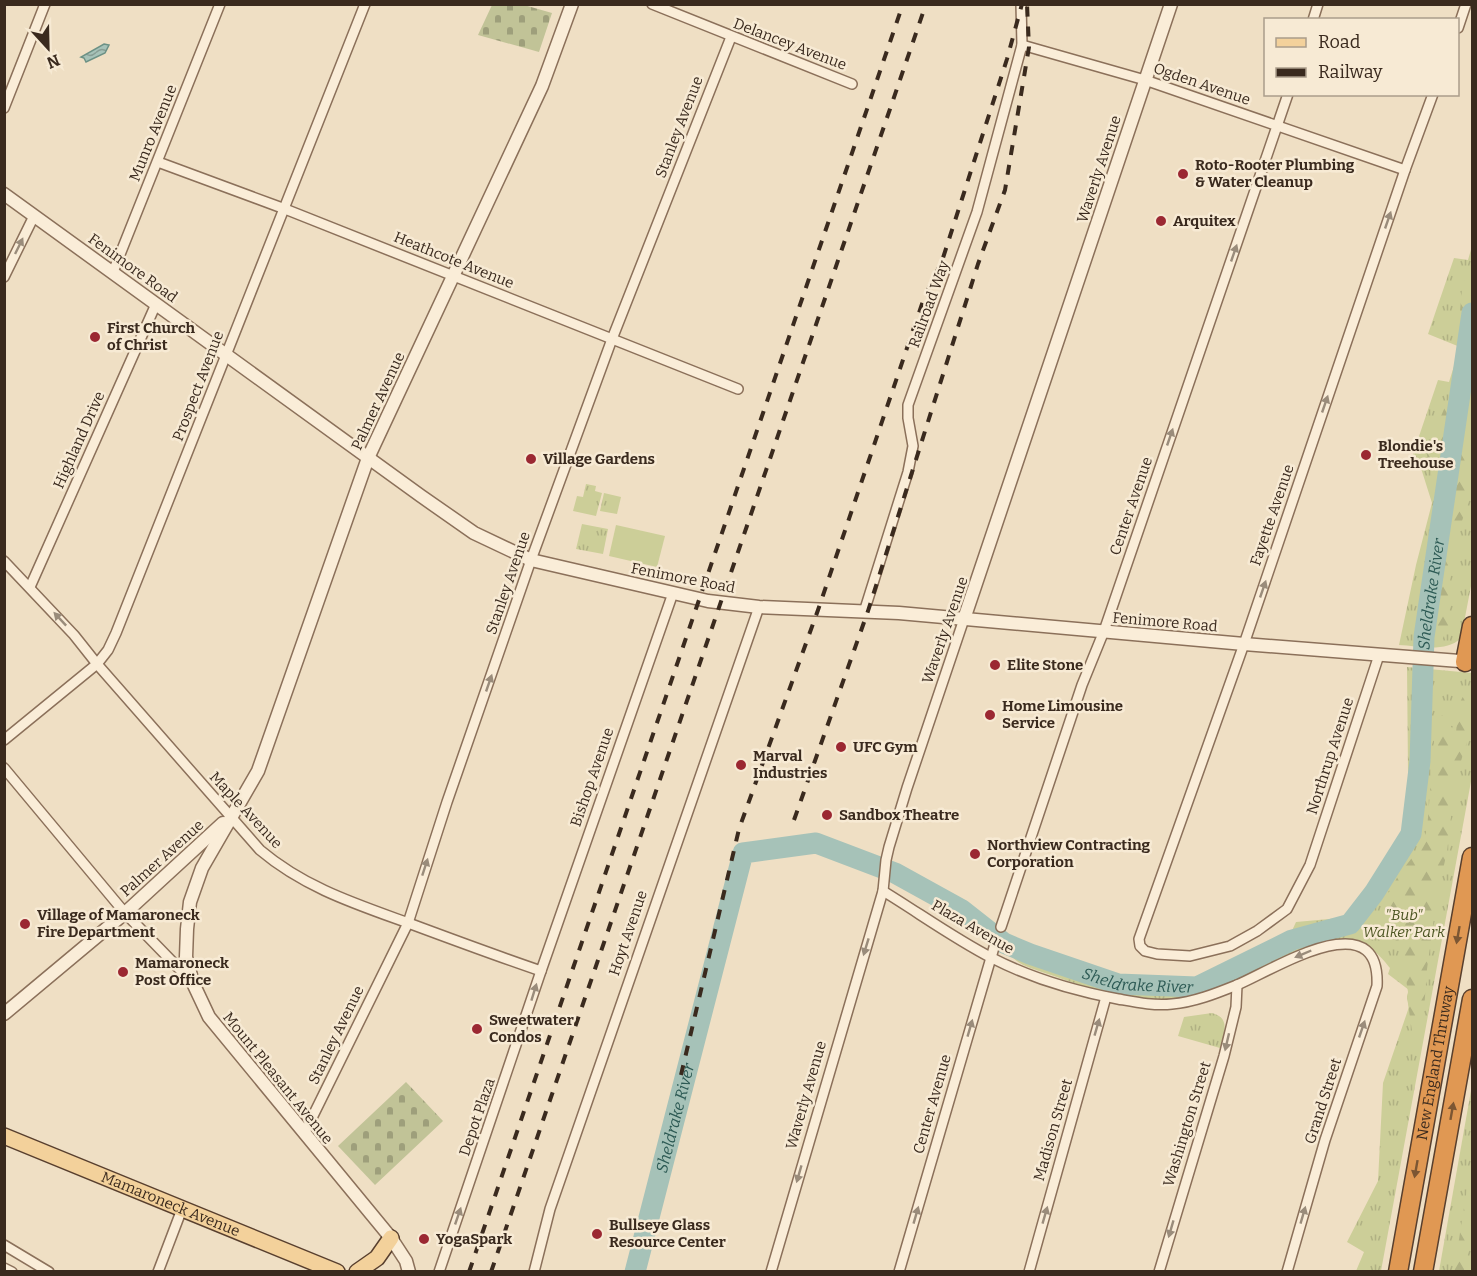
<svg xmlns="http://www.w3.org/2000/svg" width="1477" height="1276" font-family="Bitter,serif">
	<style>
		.grass { fill: url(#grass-tufts) }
		.forest { fill: url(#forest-firs) }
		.cemetery { fill: url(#cemetery-stones) }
		.pitch { fill: #ccce98 }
		.water { fill: url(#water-waves); stroke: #6c9185; stroke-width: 1.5 }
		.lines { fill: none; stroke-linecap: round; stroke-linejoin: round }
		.river { stroke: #a6c2b8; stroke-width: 21 }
		.minor-casing { stroke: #8b705a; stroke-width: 12 }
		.tertiary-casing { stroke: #8b705a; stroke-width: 15 }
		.primary-casing { stroke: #583f2e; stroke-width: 18 }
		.motorway-casing { stroke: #583f2e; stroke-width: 21 }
		.minor { stroke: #faedd8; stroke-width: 9 }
		.tertiary { stroke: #faedd8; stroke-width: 12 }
		.primary { stroke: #f3d19b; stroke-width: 15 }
		.motorway { stroke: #e09853; stroke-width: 18 }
		.rail { stroke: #3a2a1e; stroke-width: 4; stroke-dasharray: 10 10; stroke-linecap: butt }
		.oneway { fill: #9a8c7b }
		.oneway2 { fill: #7c5633 }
		.poi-dot { fill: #9b2832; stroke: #f7ead4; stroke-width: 2 }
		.labels { text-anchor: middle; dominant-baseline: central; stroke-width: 5; stroke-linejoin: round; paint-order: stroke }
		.street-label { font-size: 15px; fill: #3a2a1e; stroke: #f7ead4 }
		.poi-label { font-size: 15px; font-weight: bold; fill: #3a2a1e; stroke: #f7ead4; text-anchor: start }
		.park-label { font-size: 15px; font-style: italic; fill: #4e5724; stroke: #f7ead4 }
		.water-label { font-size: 16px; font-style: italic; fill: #2d5a54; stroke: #f7ead4 }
	</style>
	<defs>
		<pattern id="grass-tufts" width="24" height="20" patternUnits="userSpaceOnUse" patternTransform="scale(1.5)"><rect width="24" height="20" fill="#ccce98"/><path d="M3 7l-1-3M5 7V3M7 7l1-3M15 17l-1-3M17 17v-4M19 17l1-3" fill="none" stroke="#b0b183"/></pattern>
		<pattern id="forest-firs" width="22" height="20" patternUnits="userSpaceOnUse" patternTransform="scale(1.5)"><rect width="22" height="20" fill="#ccce98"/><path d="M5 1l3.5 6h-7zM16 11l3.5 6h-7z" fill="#b0b183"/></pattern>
		<pattern id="cemetery-stones" width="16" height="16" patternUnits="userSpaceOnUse" patternTransform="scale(1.5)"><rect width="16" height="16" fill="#c1c397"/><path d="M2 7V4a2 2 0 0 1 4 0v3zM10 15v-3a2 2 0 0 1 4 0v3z" fill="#9e9f7b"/></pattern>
		<pattern id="water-waves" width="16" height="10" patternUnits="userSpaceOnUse" patternTransform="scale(1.5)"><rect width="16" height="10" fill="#a6c2b8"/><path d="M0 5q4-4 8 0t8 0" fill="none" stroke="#889e95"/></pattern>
	</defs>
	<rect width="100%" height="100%" fill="#efdfc4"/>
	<g class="grass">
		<path d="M 1472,246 L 1472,581 L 1461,638 C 1446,653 1419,646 1399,645 L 1416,565 L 1432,503 L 1420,465 L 1412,457 L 1438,380 L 1449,382 L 1460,347 L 1428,334 L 1454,258 L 1468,260 Z"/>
		<polygon points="586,484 596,486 595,491 602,493 596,516 573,511 577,496 583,497"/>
		<polygon points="604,493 621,497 617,514 600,511"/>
		<polygon points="582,524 608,529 603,554 576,549"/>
		<path d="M 1407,667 L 1472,673 L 1472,776 L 1381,1271 L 1356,1271 L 1364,1252 L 1347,1242 L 1378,1181 L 1383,1083 L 1409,1007 L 1407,997 L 1409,990 L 1388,974 L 1390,968 C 1384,960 1369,944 1360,941 C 1354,938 1343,940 1337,940 C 1310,942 1285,959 1261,970 C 1241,980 1220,992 1198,998 C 1151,1011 1096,991 1051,975 C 1023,965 1005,964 1004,930 L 1014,943 L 1117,979 L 1195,978 L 1290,935 L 1296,922 L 1351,917 L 1406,828 L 1413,781 L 1408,772 Z"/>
		<path d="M 1212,1013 C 1231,1018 1224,1033 1220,1048 L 1178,1036 L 1184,1017 Z"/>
		<polygon points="1472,1085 1472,1271 1439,1271"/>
	</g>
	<g class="forest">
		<polygon points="1472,260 1472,491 1451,554 1449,625 1443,638 1432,643 1416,626 1438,500 1426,451 1454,386 1463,354 1459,322 1462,289"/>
		<path d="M 1470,689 L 1472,690 L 1472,726 L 1455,780 L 1447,852 L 1437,895 L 1427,969 L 1424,1010 L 1419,1036 L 1412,1031 L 1407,997 L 1408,992 L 1401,947 L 1382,924 L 1379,915 L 1383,903 L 1398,876 L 1421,846 L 1427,830 L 1435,729 L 1442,715 L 1456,733 C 1458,718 1456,699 1470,689 Z"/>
		<polygon points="1472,1157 1472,1233 1464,1271 1454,1271"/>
	</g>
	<g class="cemetery">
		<polygon points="492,5 524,5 552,13 539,52 478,35"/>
		<polygon points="406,1082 443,1121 375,1185 338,1146"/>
	</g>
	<polygon class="pitch" points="616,525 665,536 657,567 609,556"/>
	<polygon class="water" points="104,44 109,45 105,53 86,62 84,58 81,57"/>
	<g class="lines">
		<path class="river" id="s1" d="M 635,1272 L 743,853 L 816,843 L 895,873 L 962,910 L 1004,943 L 1030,954 L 1118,984 L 1197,987 L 1292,940 L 1350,924 L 1374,893 L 1411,834 L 1420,761 L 1424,637 L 1472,313"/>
		<defs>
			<g id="minor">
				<polyline points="652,4 852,84"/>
				<polyline points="1313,20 1318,4"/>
				<polyline points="1458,28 1466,4"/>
				<polyline points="1022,45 1145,80 1405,170"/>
				<polyline points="4,108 45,4"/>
				<polyline points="158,162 285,209 738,389"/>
				<polyline points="113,272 220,4"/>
				<polyline points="4,277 34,216"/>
				<path d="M 4,561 L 74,635 L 97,664 L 260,850 C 305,888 356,904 411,924 C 454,940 497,956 541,971"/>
				<polyline points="30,587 156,304"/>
				<polyline points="864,612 908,472 913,446 908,418 908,405 977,212 1022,45 1021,4"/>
				<polyline points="1379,655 1310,865 1287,909 1257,931 1230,946 1190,956 1157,954 1145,951 1140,946 1139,939 1244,644 1405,170 1433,94"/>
				<polyline points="4,740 97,664 108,650 116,633 365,4"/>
				<polyline points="4,768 125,913 193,983"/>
				<path d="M 883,891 C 919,913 955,939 992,958 C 1031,978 1075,991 1118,999 C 1135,1002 1154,1006 1172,1004 C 1195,1002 1217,993 1237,985 C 1273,970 1381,900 1377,986 L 1325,1140 L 1287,1272"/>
				<polyline points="1001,927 1082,685 1104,631 1288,94"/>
				<polyline points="304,1134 408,923 447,802 531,560 612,339 731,37"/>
				<polyline points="4,1245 49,1272"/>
				<polyline points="4,1268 12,1272"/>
				<polyline points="158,1272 182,1209"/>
				<polyline points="439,1272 541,971 673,593"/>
				<polyline points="534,1272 550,1209 759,607"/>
				<polyline points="771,1272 883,891 886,860 889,847 907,788 964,619"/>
				<polyline points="899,1272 995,944"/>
				<polyline points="1029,1272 1106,997"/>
				<polyline points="1159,1272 1224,1056 1236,1007 1237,985"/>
			</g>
			<g id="tertiary">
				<polyline points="4,194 421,496 474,533 531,560 708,601 759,607 899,613 1244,644 1472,662"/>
				<polyline points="964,619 1171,4"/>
				<polyline points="4,1014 125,913 223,823"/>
				<polyline points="409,1272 406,1261 391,1238 209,1017 193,983 186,957 187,929 190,902 202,868 258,771 368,458 542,86 572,4"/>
			</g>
			<g id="primary">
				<path id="s2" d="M 4,1136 L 337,1272"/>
				<polyline points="357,1272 377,1258 391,1238"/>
			</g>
			<g id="motorway">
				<polyline points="1465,662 1472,626"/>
				<path id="s3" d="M 1398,1272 L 1472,857"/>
				<polyline points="1423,1272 1472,999"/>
			</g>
		</defs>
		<use href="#minor" class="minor-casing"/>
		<use href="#tertiary" class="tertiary-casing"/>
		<use href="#primary" class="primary-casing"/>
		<use href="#motorway" class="motorway-casing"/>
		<use href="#minor" class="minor"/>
		<use href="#tertiary" class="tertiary"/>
		<use href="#primary" class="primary"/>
		<use href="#motorway" class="motorway"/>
		<g class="rail">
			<polyline points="794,820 868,611 978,264 1005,190 1029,47 1027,4"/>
			<polyline points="681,1075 739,829 818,610 924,298 942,261 1007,59 1022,4"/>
			<polyline points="469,1272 903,4"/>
			<polyline points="491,1272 926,4"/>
		</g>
	</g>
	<defs><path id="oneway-solid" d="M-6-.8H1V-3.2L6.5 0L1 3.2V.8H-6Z" transform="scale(1.5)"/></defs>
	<g class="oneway">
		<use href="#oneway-solid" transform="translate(1388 220) rotate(-71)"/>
		<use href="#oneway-solid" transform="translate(19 246) rotate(-64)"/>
		<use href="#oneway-solid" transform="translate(1234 253) rotate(-71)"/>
		<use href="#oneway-solid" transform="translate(1325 404) rotate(-71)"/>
		<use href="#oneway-solid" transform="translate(1170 437) rotate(-71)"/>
		<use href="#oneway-solid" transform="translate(1263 589) rotate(-71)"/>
		<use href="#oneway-solid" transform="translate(60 619) rotate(-133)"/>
		<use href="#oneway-solid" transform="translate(489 683) rotate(-71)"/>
		<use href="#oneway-solid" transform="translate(425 867) rotate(-72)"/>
		<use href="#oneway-solid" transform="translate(866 947) rotate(107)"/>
		<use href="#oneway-solid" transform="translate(1303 954) rotate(157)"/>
		<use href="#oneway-solid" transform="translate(534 992) rotate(-73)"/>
		<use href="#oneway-solid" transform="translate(1097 1027) rotate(-74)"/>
		<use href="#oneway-solid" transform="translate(970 1028) rotate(-74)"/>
		<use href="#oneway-solid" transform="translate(1362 1029) rotate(-71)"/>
		<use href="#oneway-solid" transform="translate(1227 1042) rotate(103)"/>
		<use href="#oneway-solid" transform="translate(799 1174) rotate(106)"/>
		<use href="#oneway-solid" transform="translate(916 1215) rotate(-74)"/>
		<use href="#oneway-solid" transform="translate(1045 1215) rotate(-74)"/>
		<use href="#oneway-solid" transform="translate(1303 1215) rotate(-74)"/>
		<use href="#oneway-solid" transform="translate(458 1216) rotate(-71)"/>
		<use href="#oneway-solid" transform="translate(1171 1229) rotate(106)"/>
	</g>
	<g class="oneway2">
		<use href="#oneway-solid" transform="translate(1458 935) rotate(100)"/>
		<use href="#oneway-solid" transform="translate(1452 1111) rotate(-80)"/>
		<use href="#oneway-solid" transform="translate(1416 1169) rotate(100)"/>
	</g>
	<g class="poi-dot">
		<circle cx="1183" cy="174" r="6"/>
		<circle cx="1161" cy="221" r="6"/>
		<circle cx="95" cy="337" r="6"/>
		<circle cx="1366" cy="455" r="6"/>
		<circle cx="531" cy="459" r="6"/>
		<circle cx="995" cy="665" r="6"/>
		<circle cx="990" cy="715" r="6"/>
		<circle cx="841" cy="747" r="6"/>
		<circle cx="741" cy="765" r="6"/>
		<circle cx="827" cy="815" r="6"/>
		<circle cx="975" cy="854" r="6"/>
		<circle cx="25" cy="924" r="6"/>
		<circle cx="123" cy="972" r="6"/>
		<circle cx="477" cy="1029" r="6"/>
		<circle cx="597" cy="1234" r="6"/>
		<circle cx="424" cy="1239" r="6"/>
	</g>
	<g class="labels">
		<g class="street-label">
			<text transform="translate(790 44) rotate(21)">Delancey Avenue</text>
			<text transform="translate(1202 84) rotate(19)">Ogden Avenue</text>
			<text transform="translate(679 127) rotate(-69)">Stanley Avenue</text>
			<text transform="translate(153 133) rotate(-68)">Munro Avenue</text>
			<text transform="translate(1099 169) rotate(-72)">Waverly Avenue</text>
			<text transform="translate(454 260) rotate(22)">Heathcote Avenue</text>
			<text transform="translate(133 268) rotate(36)">Fenimore Road</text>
			<text transform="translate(929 304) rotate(-70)">Railroad Way</text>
			<text transform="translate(198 386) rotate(-69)">Prospect Avenue</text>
			<text transform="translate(378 401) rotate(-65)">Palmer Avenue</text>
			<text transform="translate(79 440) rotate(-66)">Highland Drive</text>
			<text transform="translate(1131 506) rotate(-71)">Center Avenue</text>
			<text transform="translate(1272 515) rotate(-71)">Fayette Avenue</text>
			<text transform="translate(683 578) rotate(11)">Fenimore Road</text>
			<text transform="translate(508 583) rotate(-71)">Stanley Avenue</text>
			<text transform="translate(1165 622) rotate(5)">Fenimore Road</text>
			<text transform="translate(945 630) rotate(-71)">Waverly Avenue</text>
			<text transform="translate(1330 756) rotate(-72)">Northrup Avenue</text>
			<text transform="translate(592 777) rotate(-71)">Bishop Avenue</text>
			<text transform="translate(246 810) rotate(47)">Maple Avenue</text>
			<text transform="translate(162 858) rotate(-42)">Palmer Avenue</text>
			<text transform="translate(973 927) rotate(30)">Plaza Avenue</text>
			<text transform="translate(628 933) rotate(-71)">Hoyt Avenue</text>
			<text transform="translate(336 1035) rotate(-64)">Stanley Avenue</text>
			<text stroke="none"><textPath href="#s3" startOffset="212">New England Thruway</textPath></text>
			<text transform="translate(278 1078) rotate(51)">Mount Pleasant Avenue</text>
			<text transform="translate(806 1095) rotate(-74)">Waverly Avenue</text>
			<text transform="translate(1323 1101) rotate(-72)">Grand Street</text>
			<text transform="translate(932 1104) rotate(-74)">Center Avenue</text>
			<text transform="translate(477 1117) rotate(-71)">Depot Plaza</text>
			<text transform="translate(1187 1124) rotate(-73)">Washington Street</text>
			<text transform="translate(1053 1130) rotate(-74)">Madison Street</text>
			<text stroke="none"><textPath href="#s2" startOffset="180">Mamaroneck Avenue</textPath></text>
		</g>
		<g class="poi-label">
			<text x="1195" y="165">Roto-Rooter Plumbing<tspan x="1195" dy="17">&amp; Water Cleanup</tspan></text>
			<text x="1173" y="221">Arquitex</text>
			<text x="107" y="328">First Church<tspan x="107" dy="17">of Christ</tspan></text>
			<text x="1378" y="446">Blondie's<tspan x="1378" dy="17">Treehouse</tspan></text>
			<text x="543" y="459">Village Gardens</text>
			<text x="1007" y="665">Elite Stone</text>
			<text x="1002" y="706">Home Limousine<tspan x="1002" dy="17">Service</tspan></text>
			<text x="853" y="747">UFC Gym</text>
			<text x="753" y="756">Marval<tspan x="753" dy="17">Industries</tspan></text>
			<text x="839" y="815">Sandbox Theatre</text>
			<text x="987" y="845">Northview Contracting<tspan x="987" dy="17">Corporation</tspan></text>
			<text x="37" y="915">Village of Mamaroneck<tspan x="37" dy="17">Fire Department</tspan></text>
			<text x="135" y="963">Mamaroneck<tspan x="135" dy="17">Post Office</tspan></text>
			<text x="489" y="1020">Sweetwater<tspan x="489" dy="17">Condos</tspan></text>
			<text x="609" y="1225">Bullseye Glass<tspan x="609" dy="17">Resource Center</tspan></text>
			<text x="436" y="1239">YogaSpark</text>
		</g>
		<g class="park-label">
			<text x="1404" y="915">"Bub"<tspan x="1404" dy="17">Walker Park</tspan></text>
		</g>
		<g class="water-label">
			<text stroke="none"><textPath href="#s1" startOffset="1437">Sheldrake River</textPath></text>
			<text stroke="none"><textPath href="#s1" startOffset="861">Sheldrake River</textPath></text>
			<text stroke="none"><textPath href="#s1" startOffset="159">Sheldrake River</textPath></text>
		</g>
	</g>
	<rect width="1477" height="1276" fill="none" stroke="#3a2a1e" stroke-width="12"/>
	<rect x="1264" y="18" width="195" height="78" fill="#f7ead4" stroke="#ab9d8b" stroke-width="1.5"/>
	<rect x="1276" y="38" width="30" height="9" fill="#f3d19b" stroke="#ab9d8b" stroke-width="1.5"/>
	<text x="1318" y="48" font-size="18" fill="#3a2a1e">Road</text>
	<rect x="1276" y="68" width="30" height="9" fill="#3a2a1e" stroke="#ab9d8b" stroke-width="1.5"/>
	<text x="1318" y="78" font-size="18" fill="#3a2a1e">Railway</text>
	<g transform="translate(48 48) rotate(158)" stroke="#f7ead4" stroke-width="4.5" paint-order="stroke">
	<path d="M0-4.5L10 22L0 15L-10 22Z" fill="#3a2a1e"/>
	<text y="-9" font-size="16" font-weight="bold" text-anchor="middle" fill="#3a2a1e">N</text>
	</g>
</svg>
